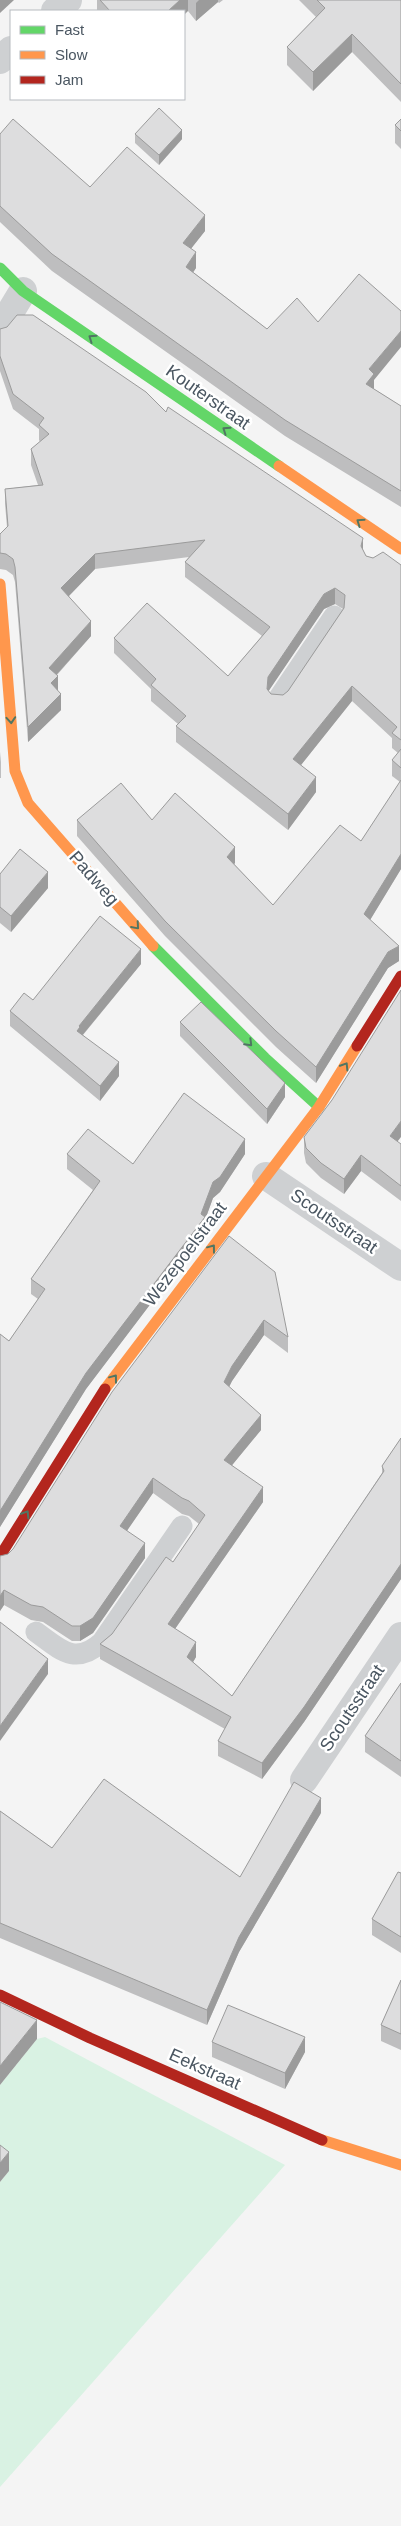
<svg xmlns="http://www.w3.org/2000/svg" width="401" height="2526" font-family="Helvetica,sans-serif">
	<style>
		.green { fill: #d9f2e3 }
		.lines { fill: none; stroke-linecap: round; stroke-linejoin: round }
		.lane { stroke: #ced0d2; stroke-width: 21 }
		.street { stroke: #ced0d2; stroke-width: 28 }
		.fast { stroke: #63d668; stroke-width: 11 }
		.slow { stroke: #ff974d; stroke-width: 11 }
		.jam { stroke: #b3261e; stroke-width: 11 }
		.wall { fill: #bebebf; fill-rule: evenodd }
		.shaded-wall { fill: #9b9b9b }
		.building { fill: #ddddde; stroke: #9b9b9b; fill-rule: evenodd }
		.oneway { stroke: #507663 }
		.labels { text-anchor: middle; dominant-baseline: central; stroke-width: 5; stroke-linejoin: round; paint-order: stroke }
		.street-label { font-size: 18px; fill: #4a5661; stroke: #fff }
	</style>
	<rect width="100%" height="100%" fill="#f4f4f4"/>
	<polygon class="green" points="45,2037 285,2165 0,2487 0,2182 9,2171 0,2165 0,2085 37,2039"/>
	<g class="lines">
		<g class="lane">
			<polyline points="278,699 334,616"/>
			<path d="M 36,1632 C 61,1650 75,1666 102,1642 L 182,1526"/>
		</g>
		<g class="street">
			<polyline points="55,11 68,0"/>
			<polyline points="0,60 11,50"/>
			<polyline points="0,329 23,291"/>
			<polyline points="266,1176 401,1267"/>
			<polyline points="304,1780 401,1636"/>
		</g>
		<g class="fast">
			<polyline points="0,268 23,291 279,466"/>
			<polyline points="153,946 265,1058 319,1107"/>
		</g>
		<g class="slow">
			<polyline points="279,466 401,549"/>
			<polyline points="0,584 15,771 28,803 153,946"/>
			<polyline points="105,1389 319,1107 357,1046"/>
			<polyline points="322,2140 401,2165"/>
		</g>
		<g class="jam">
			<polyline points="357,1046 401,976"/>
			<polyline points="0,1556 105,1389"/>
			<polyline points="0,1995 90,2038 322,2140"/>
		</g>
	</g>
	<g class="wall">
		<polygon points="97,0 223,0 219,3 218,2 196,21 188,11 97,11"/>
		<polygon points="299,0 401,0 401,102 352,52 313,91 287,65 287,47 316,17"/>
		<polygon points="401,119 401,149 395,143 395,125"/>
		<polygon points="0,134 90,187 205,231 191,248 196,268 193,272 267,329 318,322 374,380 374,389 401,406 401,507 285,436 52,271 0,222"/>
		<polygon points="135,134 182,139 159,165 135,143"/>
		<path d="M 0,329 L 166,412 L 363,550 L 366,556 L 401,565 L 401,869 L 370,920 L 399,961 L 388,968 L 316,1083 L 276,1047 L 165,936 L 77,836 L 77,820 L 152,820 L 235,863 L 234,864 L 273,905 L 361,841 L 400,782 L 392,776 L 392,760 L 398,753 L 392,748 L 392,738 L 352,701 L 301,765 L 316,792 L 288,830 L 176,742 L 176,726 L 178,724 L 151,701 L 151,689 L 114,653 L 114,638 L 228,676 L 262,636 L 185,577 L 185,562 L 189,557 L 95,569 L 69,596 L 91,636 L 57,675 L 58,691 L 61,710 L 28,742 L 15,582 L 13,575 L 6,570 L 0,569 L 0,534 L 7,527 L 5,504 L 5,489 L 38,485 L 31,465 L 31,449 L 40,442 L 39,440 L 39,429 L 13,409 L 0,371 ZM 335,604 L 343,609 L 288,691 L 283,695 L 271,694 L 268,691 L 324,609 Z"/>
		<polygon points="0,752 1,762 1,778 0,778"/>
		<polygon points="0,874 48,888 11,932 0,923"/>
		<polygon points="141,964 83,1035 119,1076 100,1101 10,1026 10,1011 33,1000"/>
		<polygon points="180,1022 285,1097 267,1124 180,1036"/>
		<polygon points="332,1100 401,1144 401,1201 361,1171 344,1194 321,1178 306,1163 304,1153 304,1137"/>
		<polygon points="67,1154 133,1164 245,1154 220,1192 213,1198 205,1220 205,1232 86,1389 0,1527 0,1334 9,1341 38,1299 31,1294 31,1279 93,1190 67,1169"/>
		<polygon points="229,1236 288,1337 288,1353 264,1335 232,1381 229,1387 261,1430 232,1465 263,1502 175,1629 196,1657 193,1662 232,1696 382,1473 382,1466 401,1438 401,1579 304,1722 262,1779 218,1756 218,1741 225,1729 100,1659 100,1644 112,1634 173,1562 199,1524 189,1516 182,1514 153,1493 127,1530 145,1558 93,1633 80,1641 72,1641 43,1622 31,1620 4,1605 0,1611 8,1554 13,1549"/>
		<polygon points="401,1683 401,1777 365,1752 365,1736"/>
		<polygon points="0,1811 52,1848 240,1877 321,1813 239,1952 207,2025 0,1938"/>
		<polygon points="401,1873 401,1953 372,1935 372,1919"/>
		<polygon points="401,1980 401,2050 381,2041 381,2025"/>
		<polygon points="212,2042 305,2052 285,2089 212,2057"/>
	</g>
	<g class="shaded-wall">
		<polygon points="0,0 14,0 0,13"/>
		<polygon points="180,0 188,0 188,11 184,15 184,11 168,11"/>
		<polygon points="199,0 218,0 218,2 196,21 196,3"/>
		<polygon points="352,34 352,52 313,91 313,72"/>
		<polygon points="182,130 182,139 159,165 159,155"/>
		<polygon points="205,215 205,231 183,259 183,243"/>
		<polygon points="196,252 196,268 186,283 186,267"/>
		<polygon points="401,331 401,347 374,380 374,390 366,384 369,369"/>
		<polygon points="363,538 363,554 361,546"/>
		<polygon points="95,554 95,569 61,604 61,588"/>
		<polygon points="335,588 335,604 324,609 268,692 267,689 268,677 324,594"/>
		<polygon points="91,621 91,636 49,683 49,668"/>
		<polygon points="58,676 58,692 51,683"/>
		<polygon points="352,686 352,701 293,775 293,759"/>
		<polygon points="61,694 61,710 28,742 28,727"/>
		<polygon points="316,777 316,792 288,830 288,814"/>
		<polygon points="235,847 235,863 227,872 227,857"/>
		<polygon points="401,854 401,869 364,930 364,914"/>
		<polygon points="48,872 48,888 11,932 11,916"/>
		<polygon points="399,946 399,961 388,968 316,1083 316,1067 388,952"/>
		<polygon points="141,949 141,964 80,1038 77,1031 79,1026"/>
		<polygon points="119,1062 119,1076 100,1101 100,1086"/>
		<polygon points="285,1083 285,1097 267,1124 267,1109"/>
		<polygon points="401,1121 401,1137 390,1151 390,1136"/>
		<polygon points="245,1139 245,1154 220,1192 213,1198 205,1220 205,1232 86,1389 0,1527 0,1511 86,1373 201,1214 213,1182"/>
		<polygon points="361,1155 361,1171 344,1194 344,1179"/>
		<polygon points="264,1320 264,1335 232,1381 224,1397 224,1382 232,1366"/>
		<polygon points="261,1415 261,1430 224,1475 224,1460"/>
		<polygon points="153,1478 153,1493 120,1541 120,1526"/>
		<polygon points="263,1487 263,1502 168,1639 168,1624"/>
		<polygon points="145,1543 145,1558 93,1633 80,1641 80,1626"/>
		<polygon points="401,1564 401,1579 304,1722 262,1779 262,1763"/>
		<polygon points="4,1590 4,1605 0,1611 0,1596"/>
		<polygon points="196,1642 196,1657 187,1672 187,1657"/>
		<polygon points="48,1659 48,1674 0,1741 0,1726"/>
		<polygon points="321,1798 321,1813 239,1952 207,2025 207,2010 239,1937"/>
		<polygon points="37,2020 37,2039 0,2085 0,2066"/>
		<polygon points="305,2037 305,2052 285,2089 285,2073"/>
		<polygon points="9,2152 9,2171 0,2182 0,2163"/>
	</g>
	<g class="building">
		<polygon points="100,0 180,0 168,11 110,11"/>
		<polygon points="317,0 401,0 401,84 352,34 313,72 287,47 325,8"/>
		<polygon points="159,108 182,130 159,155 135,134"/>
		<polygon points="13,119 90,187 127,147 205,215 183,243 196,252 186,267 267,329 297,298 318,322 359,274 401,311 401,331 369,369 374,374 366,384 401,406 401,491 285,420 52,254 0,206 0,134"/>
		<polygon points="401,119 401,131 395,125"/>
		<path d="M 17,315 L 33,315 L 146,392 L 166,412 L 168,407 L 363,538 L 361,546 L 366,556 L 373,558 L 383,552 L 401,565 L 401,740 L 392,733 L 397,727 L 352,686 L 293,759 L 316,777 L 288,814 L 176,726 L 186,716 L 151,685 L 156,679 L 114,638 L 147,603 L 228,676 L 270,627 L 185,562 L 205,540 L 95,554 L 61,588 L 91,621 L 49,668 L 58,676 L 51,683 L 61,694 L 28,727 L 15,567 L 13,559 L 6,554 L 0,553 L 0,534 L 8,526 L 5,489 L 43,485 L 31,449 L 49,434 L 39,425 L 44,418 L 13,394 L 0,356 L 0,329 L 7,327 ZM 335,588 L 345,595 L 344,608 L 288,691 L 283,695 L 271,694 L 267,689 L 268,677 L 324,594 Z"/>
		<polygon points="401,749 401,768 392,760"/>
		<polygon points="401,780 401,854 364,914 399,946 388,952 316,1067 276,1031 165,921 77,820 121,783 152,820 175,793 235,847 227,857 273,905 340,825 361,841"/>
		<polygon points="20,849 48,872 11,916 0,907 0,874"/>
		<polygon points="100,916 141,949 79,1026 80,1027 77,1031 119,1062 100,1086 10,1011 24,993 33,1000"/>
		<polygon points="401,990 401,1121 390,1136 401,1144 401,1186 361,1155 344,1179 321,1163 306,1148 304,1137 332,1100"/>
		<polygon points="201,1002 285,1083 267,1109 180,1022"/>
		<polygon points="184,1093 245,1139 220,1177 213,1182 201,1214 205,1217 86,1373 0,1511 0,1334 9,1341 45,1289 31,1279 100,1181 67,1154 88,1129 133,1164"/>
		<polygon points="229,1236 275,1272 288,1337 264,1320 232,1366 224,1382 261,1415 224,1460 263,1487 168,1624 196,1642 187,1657 232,1696 384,1471 382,1466 401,1438 401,1564 304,1707 262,1763 218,1741 231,1717 100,1644 112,1634 166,1557 173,1562 205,1515 189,1501 182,1498 153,1478 120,1526 145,1543 93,1618 80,1626 72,1626 43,1607 31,1605 4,1590 0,1596 0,1556 8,1554 13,1549 112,1392"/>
		<polygon points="0,1622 48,1659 0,1726"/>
		<polygon points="401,1683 401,1761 365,1736"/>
		<polygon points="104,1779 240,1877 294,1782 321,1798 239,1937 207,2010 0,1923 0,1811 52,1848"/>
		<polygon points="398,1872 401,1873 401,1937 372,1919"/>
		<polygon points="401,1980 401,2034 381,2025"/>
		<polygon points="0,2002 37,2020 0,2066"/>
		<polygon points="228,2005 305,2037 285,2073 212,2042"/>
		<polygon points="0,2145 9,2152 0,2163"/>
	</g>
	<defs><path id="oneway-chevron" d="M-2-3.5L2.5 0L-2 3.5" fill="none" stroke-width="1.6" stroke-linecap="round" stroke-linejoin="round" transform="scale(1.25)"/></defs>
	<g class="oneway">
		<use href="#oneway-chevron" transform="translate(92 338) rotate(-145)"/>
		<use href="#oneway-chevron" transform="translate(226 430) rotate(-145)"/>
		<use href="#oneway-chevron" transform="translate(360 522) rotate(-145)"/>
		<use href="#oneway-chevron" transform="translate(11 720) rotate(86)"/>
		<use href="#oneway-chevron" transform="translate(136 926) rotate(49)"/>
		<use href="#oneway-chevron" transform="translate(249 1043) rotate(45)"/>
		<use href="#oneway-chevron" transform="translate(345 1066) rotate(-58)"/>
		<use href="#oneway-chevron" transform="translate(212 1248) rotate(-53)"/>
		<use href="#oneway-chevron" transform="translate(114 1378) rotate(-53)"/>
		<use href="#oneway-chevron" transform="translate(26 1514) rotate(-58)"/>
	</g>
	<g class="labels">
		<g class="street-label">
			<text transform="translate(208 397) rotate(35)">Kouterstraat</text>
			<text transform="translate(94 878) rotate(49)">Padweg</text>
			<text transform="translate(334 1221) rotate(34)">Scoutsstraat</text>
			<text transform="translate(185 1254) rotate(-53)">Wezepoelstraat</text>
			<text transform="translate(352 1708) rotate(-56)">Scoutsstraat</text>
			<text transform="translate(205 2069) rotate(24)">Eekstraat</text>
		</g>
	</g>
	<rect x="10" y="10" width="175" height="90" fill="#ffffff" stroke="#b7bbc0"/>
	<rect x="20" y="26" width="25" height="8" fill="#63d668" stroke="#b7bbc0"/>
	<text x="55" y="35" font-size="15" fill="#4a5661">Fast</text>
	<rect x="20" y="51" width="25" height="8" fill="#ff974d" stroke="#b7bbc0"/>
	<text x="55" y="60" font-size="15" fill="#4a5661">Slow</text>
	<rect x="20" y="76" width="25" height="8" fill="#b3261e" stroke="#b7bbc0"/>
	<text x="55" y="85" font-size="15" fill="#4a5661">Jam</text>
</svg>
